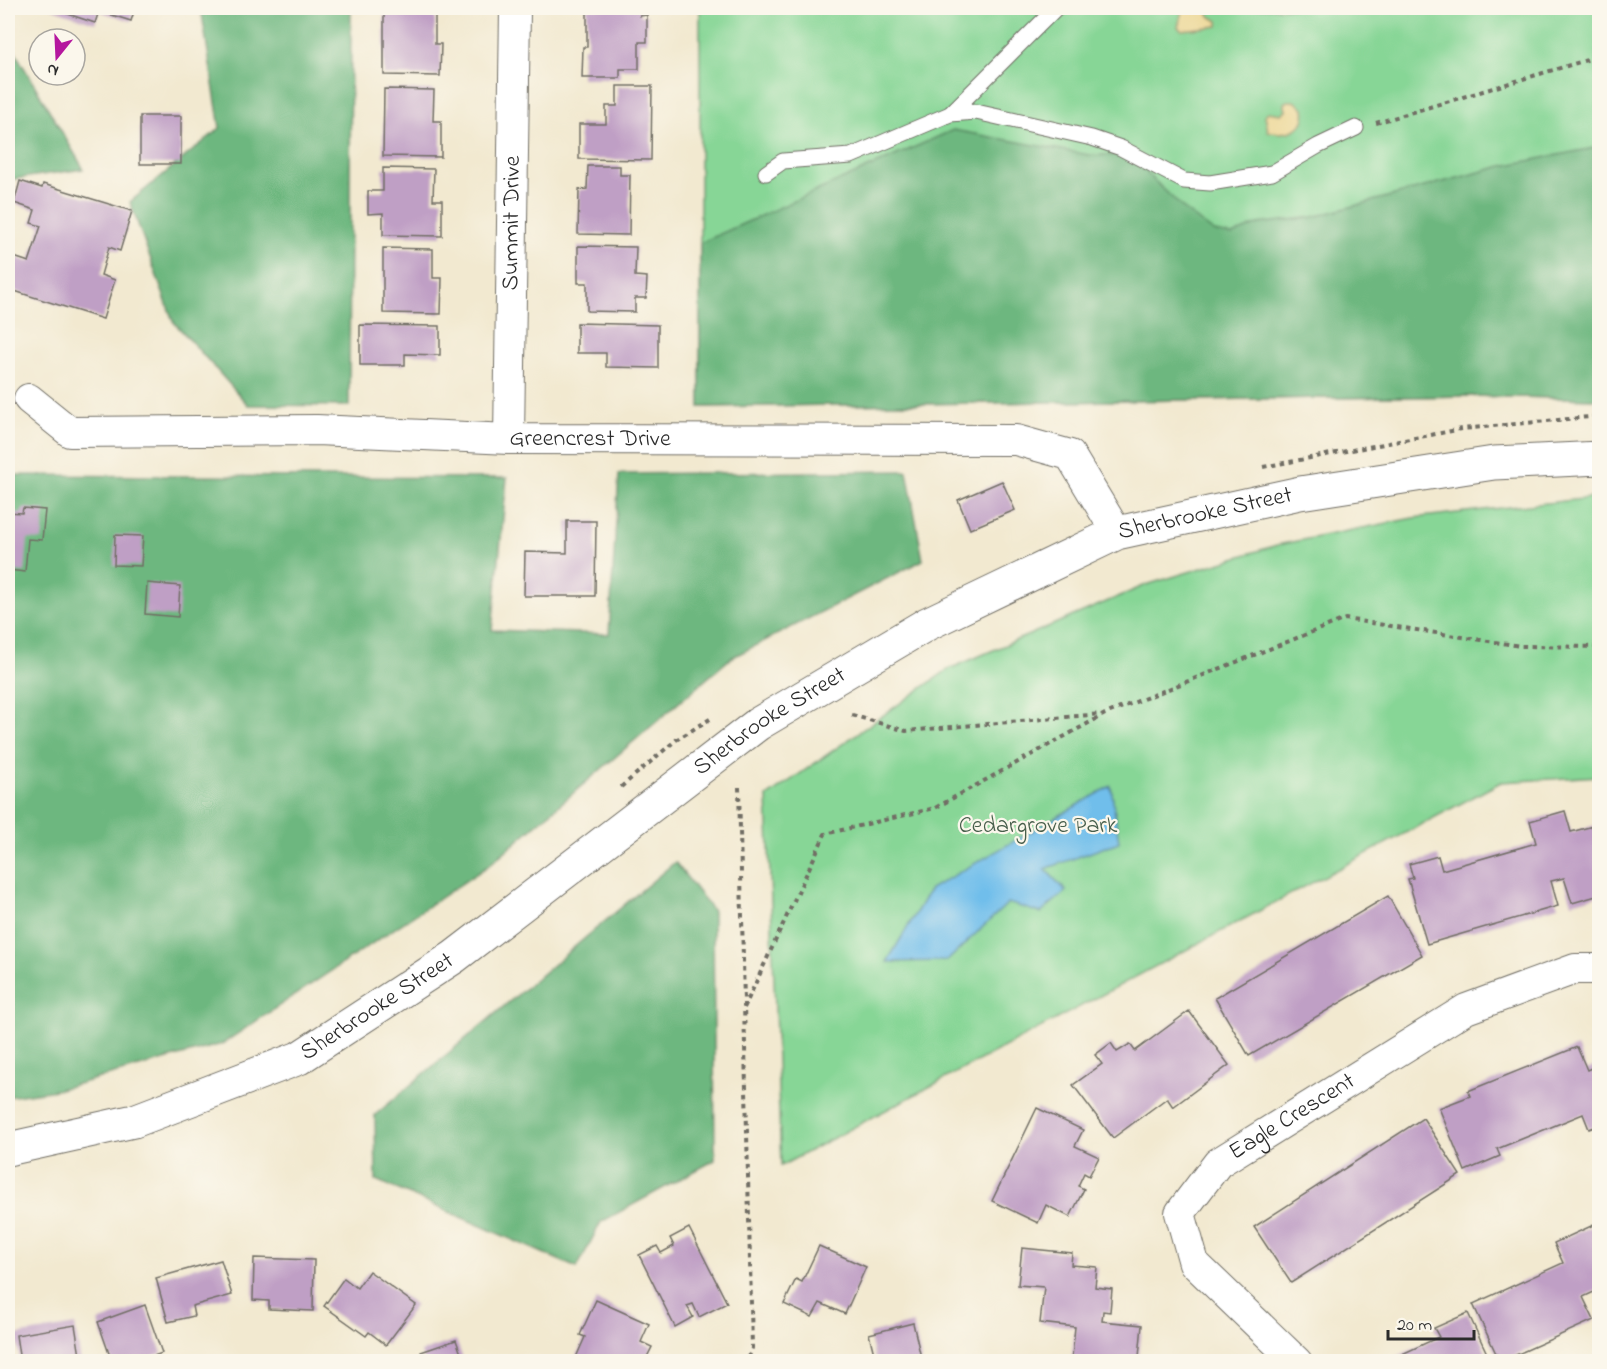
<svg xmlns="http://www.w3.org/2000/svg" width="1607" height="1369" font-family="'Indie Flower',sans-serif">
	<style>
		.green { fill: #87d696; stroke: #598060; stroke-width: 1.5 }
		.forest { fill: #6db77f; stroke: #4c7155; stroke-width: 1.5 }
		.sand { fill: #eeda9e; stroke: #8c8264; stroke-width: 1.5 }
		.water { fill: #70beeb; stroke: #4e748b; stroke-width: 1.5 }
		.building { fill: #bf9fc5 }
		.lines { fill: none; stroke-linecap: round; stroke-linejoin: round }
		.service-casing { stroke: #716e65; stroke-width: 17 }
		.minor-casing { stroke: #716e65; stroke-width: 32 }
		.secondary-casing { stroke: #716e65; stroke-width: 35 }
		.path { stroke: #716e65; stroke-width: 4; stroke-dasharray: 4.5 4.5; stroke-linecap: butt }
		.service { stroke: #fff; stroke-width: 15 }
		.minor { stroke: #fff; stroke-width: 30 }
		.secondary { stroke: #fff; stroke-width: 33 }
		.labels { text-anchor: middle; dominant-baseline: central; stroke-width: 4.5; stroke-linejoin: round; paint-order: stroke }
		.street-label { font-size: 24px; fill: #2b2b2b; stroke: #fbf7ec }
		.park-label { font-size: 24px; fill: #475e4b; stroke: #fbf7ec }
	</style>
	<rect width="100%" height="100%" fill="#fbf7ec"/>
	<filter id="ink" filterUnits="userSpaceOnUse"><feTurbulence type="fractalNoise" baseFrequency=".0167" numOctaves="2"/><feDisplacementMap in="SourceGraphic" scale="12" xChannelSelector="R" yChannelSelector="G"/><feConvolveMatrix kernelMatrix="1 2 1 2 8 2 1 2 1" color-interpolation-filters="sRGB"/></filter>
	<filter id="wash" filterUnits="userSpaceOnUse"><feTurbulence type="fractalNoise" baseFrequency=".008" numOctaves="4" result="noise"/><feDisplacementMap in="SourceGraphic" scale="24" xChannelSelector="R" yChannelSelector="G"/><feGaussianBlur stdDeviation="1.35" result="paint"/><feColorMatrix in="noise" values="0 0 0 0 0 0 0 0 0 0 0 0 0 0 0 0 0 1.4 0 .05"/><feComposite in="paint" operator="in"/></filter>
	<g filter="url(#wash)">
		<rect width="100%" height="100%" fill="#f2e9d0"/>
		<g class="green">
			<polygon points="700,8 1599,8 1599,399 1471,396 700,407"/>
			<polygon points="1599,497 1599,776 1501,782 781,1166 767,797 949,669 1146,585 1277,545 1413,518"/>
		</g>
		<g class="forest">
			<polygon points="201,8 351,8 349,406 248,405 173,321 130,202 220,128"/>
			<polygon points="8,40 83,168 83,169 8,180"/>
			<polygon points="953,130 1089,155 1128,155 1187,212 1214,232 1232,235 1258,224 1313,217 1502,166 1599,147 1599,399 1471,396 700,407 700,243"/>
			<polygon points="907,471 923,560 731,658 488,866 222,1044 56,1090 8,1097 8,475 507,478 492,630 609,634 619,474"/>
			<polygon points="675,862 713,911 715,1160 601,1222 577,1268 376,1180 375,1115"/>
		</g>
		<g class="sand">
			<polygon points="1183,8 1192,11 1196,8 1207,8 1208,15 1218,21 1218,26 1182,30 1178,27"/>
			<path d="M 1288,101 L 1294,101 L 1304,108 C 1308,131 1285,136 1268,131 L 1265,115 L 1268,112 L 1281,114 L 1286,110 L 1284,103 Z"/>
		</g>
		<polygon class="water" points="1111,786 1119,842 1045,869 1066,891 1041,913 1008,903 947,961 887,962 930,889"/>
		<g id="blocks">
			<g class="building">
				<polygon points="50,8 135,8 131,21 99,11 95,23"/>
				<polygon points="587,8 640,8 640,16 647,15 647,42 639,42 639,69 620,69 620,78 582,78 583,47 587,47"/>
				<polygon points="384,10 435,10 435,44 441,44 440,76 384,75"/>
				<polygon points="617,86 652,86 651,160 579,159 579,124 606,124 606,106 617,106"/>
				<polygon points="384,89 434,90 433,121 441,121 441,157 383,156"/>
				<rect x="140" y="116" width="41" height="48"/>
				<polygon points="588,166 620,166 620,175 630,175 629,235 578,234 579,190 587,189"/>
				<polygon points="383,168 434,169 433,200 442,200 442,236 383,235 383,213 368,214 368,191 383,191"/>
				<polygon points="20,181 42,188 43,184 132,211 120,251 109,247 101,275 115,280 103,319 8,289 8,255 29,262 41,226 31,223 35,210 14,203"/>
				<polygon points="578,246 636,247 635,276 647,277 646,298 635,298 635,312 587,311 587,283 578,283"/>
				<polygon points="383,248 433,249 433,278 442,278 441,314 383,313"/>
				<polygon points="577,323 658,325 658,368 606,367 606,353 577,353"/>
				<polygon points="360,325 440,326 440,355 405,354 405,365 360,365"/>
				<polygon points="1002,481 1015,510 970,529 958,500"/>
				<polygon points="23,508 45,510 42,540 28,539 25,572 8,570 8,512 22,513"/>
				<polygon points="567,521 596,521 595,596 524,596 525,552 567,553"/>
				<polygon points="115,535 143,536 141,566 114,565"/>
				<polygon points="147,583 180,586 178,617 145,614"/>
				<polygon points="1565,811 1571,832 1600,824 1600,895 1572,903 1564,878 1551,881 1558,906 1427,944 1408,879 1413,878 1409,864 1438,856 1442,870 1536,843 1530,821"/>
				<polygon points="1388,896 1422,955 1249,1056 1215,998"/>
				<polygon points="1189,1011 1229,1065 1173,1107 1167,1098 1113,1138 1073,1085 1102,1064 1095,1055 1111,1043 1117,1052 1130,1044 1135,1051"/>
				<polygon points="1577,1047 1587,1070 1600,1064 1600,1125 1589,1129 1583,1114 1497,1149 1500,1156 1465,1171 1439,1108 1470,1096 1468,1091"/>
				<polygon points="1037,1108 1083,1130 1075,1146 1099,1157 1089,1176 1084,1173 1078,1186 1084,1189 1070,1217 1046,1205 1038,1223 992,1201"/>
				<polygon points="1423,1118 1460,1175 1291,1283 1254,1227"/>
				<polygon points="1600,1222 1600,1298 1596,1291 1583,1297 1594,1320 1500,1362 1473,1304 1563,1263 1554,1243"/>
				<polygon points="689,1228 727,1303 699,1317 693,1304 687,1306 693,1317 675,1327 639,1255 657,1246 661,1253 674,1246 670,1238"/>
				<polygon points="819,1246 866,1267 845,1314 820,1303 812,1317 784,1304 796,1279 802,1282"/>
				<polygon points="1022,1248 1072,1253 1071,1265 1097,1267 1095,1287 1112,1289 1110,1312 1103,1311 1102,1321 1142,1325 1139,1357 1144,1358 1144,1362 1082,1362 1082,1358 1072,1357 1075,1327 1040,1323 1044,1287 1018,1285"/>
				<polygon points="254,1258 314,1260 313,1311 269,1309 269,1301 253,1300"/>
				<polygon points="221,1260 232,1295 192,1306 194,1316 168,1322 156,1278"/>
				<polygon points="369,1271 416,1305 386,1345 369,1332 366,1336 324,1306 344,1278 357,1288"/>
				<polygon points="596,1300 649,1324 641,1342 652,1347 646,1359 652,1362 574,1362 585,1337 580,1335"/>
				<polygon points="145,1305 162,1353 138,1362 112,1362 98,1322"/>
				<polygon points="1468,1313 1491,1362 1385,1362 1439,1337 1434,1328"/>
				<polygon points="913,1323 922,1362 876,1362 869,1334"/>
				<polygon points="75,1325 81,1362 20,1362 16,1335"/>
				<polygon points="456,1340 464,1362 424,1362 421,1352"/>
			</g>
		</g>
	</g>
	<g filter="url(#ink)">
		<use href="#blocks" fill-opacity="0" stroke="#716e65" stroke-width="1.5"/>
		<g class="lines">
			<defs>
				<g id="service">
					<polyline points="950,114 1056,8"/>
					<polyline points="766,173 783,161 851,156 950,114 976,112 1092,138 1121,148 1184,181 1210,183 1272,173 1318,146 1356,128"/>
				</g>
				<g id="minor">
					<path id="s1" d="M 29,399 L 70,432 L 317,430 L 509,439 L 1016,440 L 1070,455 L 1117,533"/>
					<path id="s2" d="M 509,439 L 515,8"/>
					<path id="s3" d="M 1297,1362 L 1194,1263 L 1180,1213 L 1218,1163 L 1466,1009 L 1575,969 L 1600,969"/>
				</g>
				<g id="secondary">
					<path id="s4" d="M 8,1149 L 134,1121 L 299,1058 L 454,957 L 758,724 L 927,624 L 1117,533 L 1300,493 L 1494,463 L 1600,458"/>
				</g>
			</defs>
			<use href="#service" class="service-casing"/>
			<use href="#minor" class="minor-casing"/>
			<use href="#secondary" class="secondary-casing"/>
			<g class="path">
				<polyline points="1376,123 1600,56"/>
				<polyline points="1263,467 1462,429 1600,416"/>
				<polyline points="852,715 906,731 1101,714"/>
				<polyline points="621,787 676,740 710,719"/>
				<polyline points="739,787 752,1348 747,1362"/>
				<polyline points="744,1008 825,834 935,808 1105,714 1345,619 1521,646 1600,647"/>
			</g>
			<use href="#service" class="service"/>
			<use href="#minor" class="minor"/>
			<use href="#secondary" class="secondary"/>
		</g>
	</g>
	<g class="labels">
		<g class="street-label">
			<text stroke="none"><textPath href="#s2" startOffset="216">Summit Drive</textPath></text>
			<text stroke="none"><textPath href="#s1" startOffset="573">Greencrest Drive</textPath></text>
			<text stroke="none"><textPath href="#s4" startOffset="1371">Sherbrooke Street</textPath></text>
			<text stroke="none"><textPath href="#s4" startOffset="885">Sherbrooke Street</textPath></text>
			<text stroke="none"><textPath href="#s4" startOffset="399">Sherbrooke Street</textPath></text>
			<text stroke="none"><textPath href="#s3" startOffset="345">Eagle Crescent</textPath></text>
		</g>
		<g class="park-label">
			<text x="1038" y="826">Cedargrove Park</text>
		</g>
	</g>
	<rect width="1607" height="1369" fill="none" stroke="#fbf7ec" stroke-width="30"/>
	<g transform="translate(57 57) rotate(198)"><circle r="28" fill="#fbf7ec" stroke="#a8a59f" stroke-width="1.5"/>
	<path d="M0-4.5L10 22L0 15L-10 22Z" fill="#b5179e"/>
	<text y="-9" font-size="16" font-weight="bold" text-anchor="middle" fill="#2b2b2b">N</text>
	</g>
	<path d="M1388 1330v9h86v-9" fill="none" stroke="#2b2b2b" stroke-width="3"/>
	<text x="1397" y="1330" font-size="18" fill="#2b2b2b" stroke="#fbf7ec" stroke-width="4.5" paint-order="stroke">20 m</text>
</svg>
